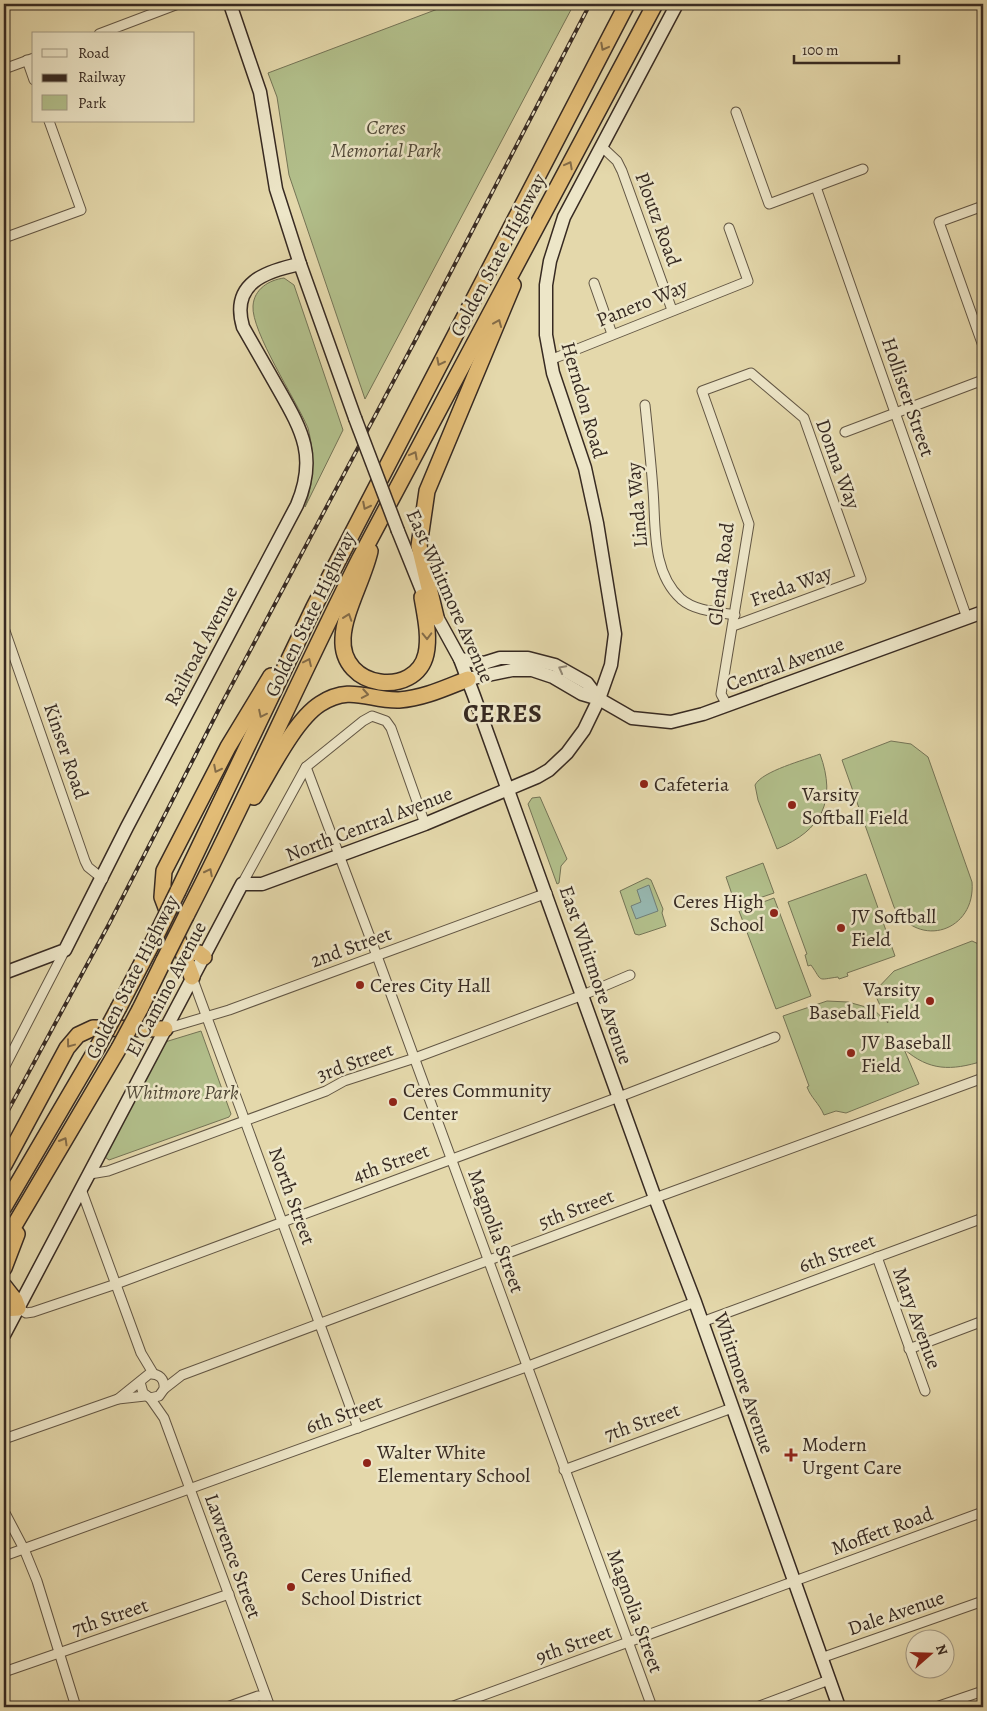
<svg xmlns="http://www.w3.org/2000/svg" width="987" height="1711" font-family="Alegreya,serif">
	<style>
		.green { fill: #b2bf8b; stroke: #747456 }
		.water { fill: #97b8b1; stroke: #717f78 }
		.lines { fill: none; stroke-linecap: round; stroke-linejoin: round }
		.street-casing { stroke: #625644; stroke-width: 11 }
		.secondary-casing { stroke: #372a22; stroke-width: 15 }
		.highway-casing { stroke: #372a22; stroke-width: 18 }
		.street { stroke: #ede6c8; stroke-width: 9 }
		.secondary { stroke: #ede6c8; stroke-width: 12 }
		.highway { stroke: #e2bc76; stroke-width: 15 }
		.rail-casing { stroke: #372a22; stroke-width: 4 }
		.rail { stroke: #ede6c8; stroke-width: 2; stroke-dasharray: 5.5; stroke-linecap: butt }
		.secondary-bridge-casing { stroke: #372a22; stroke-width: 15; stroke-linecap: butt }
		.highway-bridge-casing { stroke: #372a22; stroke-width: 18; stroke-linecap: butt }
		.secondary-bridge { stroke: #ede6c8; stroke-width: 12 }
		.highway-bridge { stroke: #e2bc76; stroke-width: 15 }
		.oneway { stroke: #846c48 }
		.oneway2 { stroke: #928875 }
		.poi-dot { fill: #8f2418; stroke: #ede6c8; stroke-width: 2 }
		.labels { text-anchor: middle; dominant-baseline: central; stroke-width: 5; stroke-linejoin: round; paint-order: stroke }
		.park-label { font-size: 20px; font-style: italic; fill: #504837; stroke: #ede6c8 }
		.street-label { font-size: 20px; fill: #372a22; stroke: #ede6c8 }
		.poi-label { font-size: 20px; fill: #372a22; stroke: #ede6c8; text-anchor: start }
		.district-label { font-size: 25px; font-weight: bold; letter-spacing: 1px; fill: #372a22; stroke: #ede6c8 }
	</style>
	<rect width="100%" height="100%" fill="#e4d8ab"/>
	<filter id="stains"><feTurbulence type="fractalNoise" baseFrequency=".004" numOctaves="4"/><feColorMatrix values="0 0 0 0 .2 0 0 0 0 .09 0 0 0 0 .02 0 0 0 .5 -.17"/></filter>
	<radialGradient id="worn" r=".72"><stop offset=".6" stop-color="#630" stop-opacity="0"/><stop offset="1" stop-color="#630" stop-opacity=".3"/></radialGradient>
	<g class="green">
		<polygon points="451,4 574,4 365,399 289,175 277,97 268,73"/>
		<path d="M 284,278 L 294,285 L 343,430 L 305,507 C 314,480 315,456 308,428 C 296,400 251,331 253,306 C 254,289 269,280 284,278 Z"/>
		<path d="M 891,741 L 911,744 L 928,757 L 972,882 C 976,931 919,950 894,907 L 842,760 Z"/>
		<path d="M 820,754 C 837,801 822,830 777,849 L 758,800 L 755,785 C 762,771 805,760 820,754 Z"/>
		<polygon points="540,797 567,859 561,866 559,883 557,884 528,804 532,798"/>
		<polygon points="763,863 774,893 736,906 726,877"/>
		<path d="M 866,874 L 895,956 L 847,973 L 848,976 L 839,979 L 838,977 C 816,980 823,982 811,965 L 808,966 L 805,955 L 807,954 L 788,902 Z"/>
		<polygon points="647,878 651,880 663,909 662,913 666,926 639,935 635,934 620,891"/>
		<polygon points="774,898 811,996 776,1009 739,911"/>
		<path d="M 972,941 L 983,946 L 983,1061 C 951,1071 929,1071 904,1049 L 919,1084 L 846,1113 L 836,1111 L 824,1115 C 819,1103 811,1098 807,1087 L 809,1086 L 783,1016 L 827,1001 L 848,1002 L 873,1009 L 888,1023 L 874,992 L 894,971 Z"/>
		<polygon points="201,1031 231,1114 229,1117 109,1160 105,1157 165,1042"/>
	</g>
	<polygon class="water" points="649,885 658,911 636,919 631,906 641,902 637,890"/>
	<g class="lines">
		<defs>
			<g id="street">
				<polyline points="99,34 178,4"/>
				<polyline points="27,60 34,80"/>
				<polyline points="4,69 34,58"/>
				<polyline points="736,112 769,204 863,169"/>
				<polyline points="601,146 617,161 622,171 672,310"/>
				<polyline points="816,187 967,618"/>
				<polyline points="983,206 939,222 983,346"/>
				<polyline points="4,238 81,210 49,121"/>
				<polyline points="594,283 612,334"/>
				<polyline points="550,360 748,281 729,228"/>
				<path d="M 645,405 C 648,434 651,462 653,490 C 656,525 651,572 681,599 C 695,611 717,612 735,615"/>
				<polyline points="845,432 983,380"/>
				<polyline points="4,628 85,861 88,867 103,879"/>
				<polyline points="727,705 721,694 749,524 702,391 751,373 804,418 861,579 733,626"/>
				<polyline points="306,767 377,956 652,1707"/>
				<polyline points="242,884 306,767 363,721 372,716 386,721 391,728 425,824"/>
				<polyline points="192,977 358,1428"/>
				<polyline points="165,1029 229,1010 547,893"/>
				<polyline points="4,1068 65,950"/>
				<polyline points="90,1174 108,1171 326,1091 344,1081 415,1058 583,995 630,975"/>
				<polyline points="81,1189 141,1353 153,1373"/>
				<polyline points="877,1257 925,1391"/>
				<polyline points="18,1308 26,1313 33,1312 116,1284 619,1097 775,1037"/>
				<polyline points="702,1322 983,1218"/>
				<polyline points="909,1349 983,1321"/>
				<polyline points="164,1389 182,1375 655,1198 983,1078"/>
				<polyline points="150,1398 164,1418 270,1707"/>
				<path d="M 118,1399 L 149,1374 C 159,1373 165,1379 164,1389 L 159,1396 L 150,1398 L 143,1393 L 140,1382"/>
				<polyline points="4,1439 118,1399 145,1396"/>
				<polyline points="564,1470 732,1408"/>
				<polyline points="4,1511 24,1549 37,1581 76,1707"/>
				<polyline points="4,1556 526,1367 695,1302"/>
				<polyline points="821,1658 983,1601"/>
				<polyline points="4,1672 229,1594"/>
				<polyline points="227,1707 258,1696 266,1697"/>
				<polyline points="451,1707 983,1512"/>
				<polyline points="757,1707 829,1680"/>
				<polyline points="936,1707 983,1691"/>
			</g>
			<g id="secondary">
				<polyline points="230,4 260,92 276,189 300,264 355,418"/>
				<polyline points="398,531 421,588 460,659 474,696 655,1198 695,1302 839,1707"/>
				<polyline points="460,659 484,663 500,658 528,658 555,665 587,683 599,699"/>
				<polyline points="468,679 512,670 532,670 553,677 582,694 599,699 632,718 671,722 703,714 983,612"/>
				<path d="M 4,973 L 65,950 L 127,827 L 297,505 C 317,458 303,432 279,390 C 267,369 255,348 243,327 C 230,283 266,271 300,264"/>
				<polyline points="4,1335 242,884 262,884 425,824 537,777 549,770 567,753 584,730 599,699 611,665 615,634 597,523 585,468 553,373 546,335 546,285 550,261 564,217 677,4"/>
			</g>
			<g id="highway">
				<path d="M 370,551 C 364,578 344,612 343,638 C 340,690 416,698 426,654 C 430,636 425,615 422,597"/>
				<polyline points="436,617 419,546 427,491 513,285"/>
				<path d="M 254,797 C 270,771 295,720 320,704 C 351,684 369,701 399,700 C 424,698 445,688 468,679"/>
				<polyline points="178,891 314,607 627,4"/>
				<path d="M 186,916 C 247,798 300,677 360,558 L 655,4"/>
				<polyline points="182,951 199,953 204,957"/>
				<polyline points="192,977 162,897 164,871 228,747 271,676"/>
				<polyline points="119,1007 156,936"/>
				<polyline points="140,1009 164,960"/>
				<polyline points="4,1165 67,1048 78,1035 93,1028 165,1029"/>
				<polyline points="4,1207 97,1048"/>
				<polyline points="4,1243 119,1048"/>
				<polyline points="4,1268 17,1234"/>
				<polyline points="4,1286 15,1300 18,1308 4,1309"/>
			</g>
		</defs>
		<use href="#street" class="street-casing"/>
		<use href="#secondary" class="secondary-casing"/>
		<use href="#highway" class="highway-casing"/>
		<use href="#street" class="street"/>
		<use href="#secondary" class="secondary"/>
		<use href="#highway" class="highway"/>
		<defs>
			<polyline id="rail" points="4,1118 109,924 220,707 417,337 590,4"/>
		</defs>
		<use href="#rail" class="rail-casing"/>
		<use href="#rail" class="rail"/>
		<defs>
			<polyline id="secondary-bridge" points="355,418 398,531"/>
			<g id="highway-bridge">
				<polyline points="156,936 178,891"/>
				<polyline points="164,960 186,916"/>
				<polyline points="97,1048 119,1007"/>
				<polyline points="119,1048 140,1009"/>
			</g>
		</defs>
		<use href="#secondary-bridge" class="secondary-bridge-casing"/>
		<use href="#highway-bridge" class="highway-bridge-casing"/>
		<use href="#secondary-bridge" class="secondary-bridge"/>
		<use href="#highway-bridge" class="highway-bridge"/>
	</g>
	<defs><path id="oneway-chevron" d="M-2-3.5L2.5 0L-2 3.5" fill="none" stroke-width="1.6" stroke-linecap="round" stroke-linejoin="round" transform="scale(1.25)"/></defs>
	<g class="oneway">
		<use href="#oneway-chevron" transform="translate(604 47) rotate(118)"/>
		<use href="#oneway-chevron" transform="translate(569 165) rotate(-62)"/>
		<use href="#oneway-chevron" transform="translate(498 323) rotate(-67)"/>
		<use href="#oneway-chevron" transform="translate(440 362) rotate(117)"/>
		<use href="#oneway-chevron" transform="translate(414 455) rotate(-62)"/>
		<use href="#oneway-chevron" transform="translate(366 506) rotate(117)"/>
		<use href="#oneway-chevron" transform="translate(348 617) rotate(-71)"/>
		<use href="#oneway-chevron" transform="translate(427 636) rotate(89)"/>
		<use href="#oneway-chevron" transform="translate(308 662) rotate(-65)"/>
		<use href="#oneway-chevron" transform="translate(365 694) rotate(10)"/>
		<use href="#oneway-chevron" transform="translate(262 714) rotate(116)"/>
		<use href="#oneway-chevron" transform="translate(217 769) rotate(117)"/>
		<use href="#oneway-chevron" transform="translate(209 872) rotate(-63)"/>
		<use href="#oneway-chevron" transform="translate(70 1044) rotate(127)"/>
		<use href="#oneway-chevron" transform="translate(64 1141) rotate(-60)"/>
	</g>
	<use class="oneway2" href="#oneway-chevron" transform="translate(562 669) rotate(-152)"/>
	<g class="poi-dot">
		<circle cx="644" cy="784" r="5"/>
		<circle cx="792" cy="805" r="5"/>
		<circle cx="774" cy="913" r="5"/>
		<circle cx="841" cy="928" r="5"/>
		<circle cx="360" cy="985" r="5"/>
		<circle cx="930" cy="1001" r="5"/>
		<circle cx="851" cy="1053" r="5"/>
		<circle cx="393" cy="1102" r="5"/>
		<path d="M788.5 1447.5h5v5h5v5h-5v5h-5v-5h-5v-5h5z"/>
		<circle cx="367" cy="1463" r="5"/>
		<circle cx="291" cy="1587" r="5"/>
	</g>
	<g class="labels">
		<g class="park-label">
			<text x="386" y="127">Ceres<tspan x="386" dy="23">Memorial Park</tspan></text>
			<text x="182" y="1092">Whitmore Park</text>
		</g>
		<g class="street-label">
			<text transform="translate(658 219) rotate(70)">Ploutz Road</text>
			<text transform="translate(498 255) rotate(-62)">Golden State Highway</text>
			<text transform="translate(642 303) rotate(-22)">Panero Way</text>
			<text transform="translate(908 397) rotate(71)">Hollister Street</text>
			<text transform="translate(584 400) rotate(74)">Herndon Road</text>
			<text transform="translate(838 464) rotate(70)">Donna Way</text>
			<text transform="translate(637 505) rotate(-95)">Linda Way</text>
			<text transform="translate(721 574) rotate(-83)">Glenda Road</text>
			<text transform="translate(791 586) rotate(-20)">Freda Way</text>
			<text transform="translate(450 596) rotate(66)">East Whitmore Avenue</text>
			<text transform="translate(310 614) rotate(-64)">Golden State Highway</text>
			<text transform="translate(201 646) rotate(-62)">Railroad Avenue</text>
			<text transform="translate(785 664) rotate(-20)">Central Avenue</text>
			<text transform="translate(66 751) rotate(71)">Kinser Road</text>
			<text transform="translate(369 824) rotate(-21)">North Central Avenue</text>
			<text transform="translate(351 947) rotate(-20)">2nd Street</text>
			<text transform="translate(596 975) rotate(71)">East Whitmore Avenue</text>
			<text transform="translate(132 977) rotate(-63)">Golden State Highway</text>
			<text transform="translate(166 989) rotate(-62)">El Camino Avenue</text>
			<text transform="translate(355 1062) rotate(-20)">3rd Street</text>
			<text transform="translate(391 1163) rotate(-20)">4th Street</text>
			<text transform="translate(292 1196) rotate(70)">North Street</text>
			<text transform="translate(576 1209) rotate(-21)">5th Street</text>
			<text transform="translate(496 1231) rotate(70)">Magnolia Street</text>
			<text transform="translate(837 1253) rotate(-20)">6th Street</text>
			<text transform="translate(917 1318) rotate(70)">Mary Avenue</text>
			<text transform="translate(744 1383) rotate(71)">Whitmore Avenue</text>
			<text transform="translate(344 1414) rotate(-20)">6th Street</text>
			<text transform="translate(642 1422) rotate(-20)">7th Street</text>
			<text transform="translate(882 1531) rotate(-20)">Moffett Road</text>
			<text transform="translate(233 1556) rotate(70)">Lawrence Street</text>
			<text transform="translate(635 1611) rotate(70)">Magnolia Street</text>
			<text transform="translate(896 1613) rotate(-19)">Dale Avenue</text>
			<text transform="translate(110 1617) rotate(-19)">7th Street</text>
			<text transform="translate(574 1644) rotate(-20)">9th Street</text>
		</g>
		<g class="poi-label">
			<text x="654" y="784">Cafeteria</text>
			<text x="802" y="794">Varsity<tspan x="802" dy="23">Softball Field</tspan></text>
			<text x="764" y="901" text-anchor="end">Ceres High<tspan x="764" dy="23">School</tspan></text>
			<text x="851" y="916">JV Softball<tspan x="851" dy="23">Field</tspan></text>
			<text x="370" y="985">Ceres City Hall</text>
			<text x="920" y="989" text-anchor="end">Varsity<tspan x="920" dy="23">Baseball Field</tspan></text>
			<text x="861" y="1042">JV Baseball<tspan x="861" dy="23">Field</tspan></text>
			<text x="403" y="1090">Ceres Community<tspan x="403" dy="23">Center</tspan></text>
			<text x="802" y="1444">Modern<tspan x="802" dy="23">Urgent Care</tspan></text>
			<text x="377" y="1452">Walter White<tspan x="377" dy="23">Elementary School</tspan></text>
			<text x="301" y="1575">Ceres Unified<tspan x="301" dy="23">School District</tspan></text>
		</g>
		<g class="district-label">
			<text x="503" y="714">CERES</text>
		</g>
	</g>
	<rect width="987" height="1711" fill="none" stroke="#e4d8ab" stroke-width="20"/>
	<rect x="5" y="5" width="977" height="1701" fill="none" stroke="#372a22" stroke-width="2.5"/>
	<rect x="10" y="10" width="967" height="1691" fill="none" stroke="#372a22"/>
	<rect x="32" y="32" width="162" height="90" fill="#ede6c8" stroke="#a49b86"/>
	<rect x="42" y="49" width="25" height="8" fill="#ede6c8" stroke="#a49b86"/>
	<text x="78" y="58" font-size="15" fill="#372a22">Road</text>
	<rect x="42" y="74" width="25" height="8" fill="#372a22" stroke="#a49b86"/>
	<text x="78" y="82" font-size="15" fill="#372a22">Railway</text>
	<rect x="42" y="95" width="25" height="15" fill="#b2bf8b" stroke="#a49b86"/>
	<text x="78" y="108" font-size="15" fill="#372a22">Park</text>
	<g transform="translate(930 1654) rotate(70)"><circle r="24" fill="#ede6c8" stroke="#a49b86"/>
	<path d="M0-4L9 19L0 12L-9 19Z" fill="#8f2418"/>
	<text y="-8" font-size="14" font-weight="bold" text-anchor="middle" fill="#372a22">N</text>
	</g>
	<path d="M794 55v8h105v-8" fill="none" stroke="#372a22" stroke-width="2.5"/>
	<text x="802" y="55" font-size="15" fill="#372a22" stroke="#ede6c8" stroke-width="4" paint-order="stroke">100 m</text>
	<rect width="100%" height="100%" filter="url(#stains)"/>
	<rect width="100%" height="100%" fill="url(#worn)"/>
</svg>
